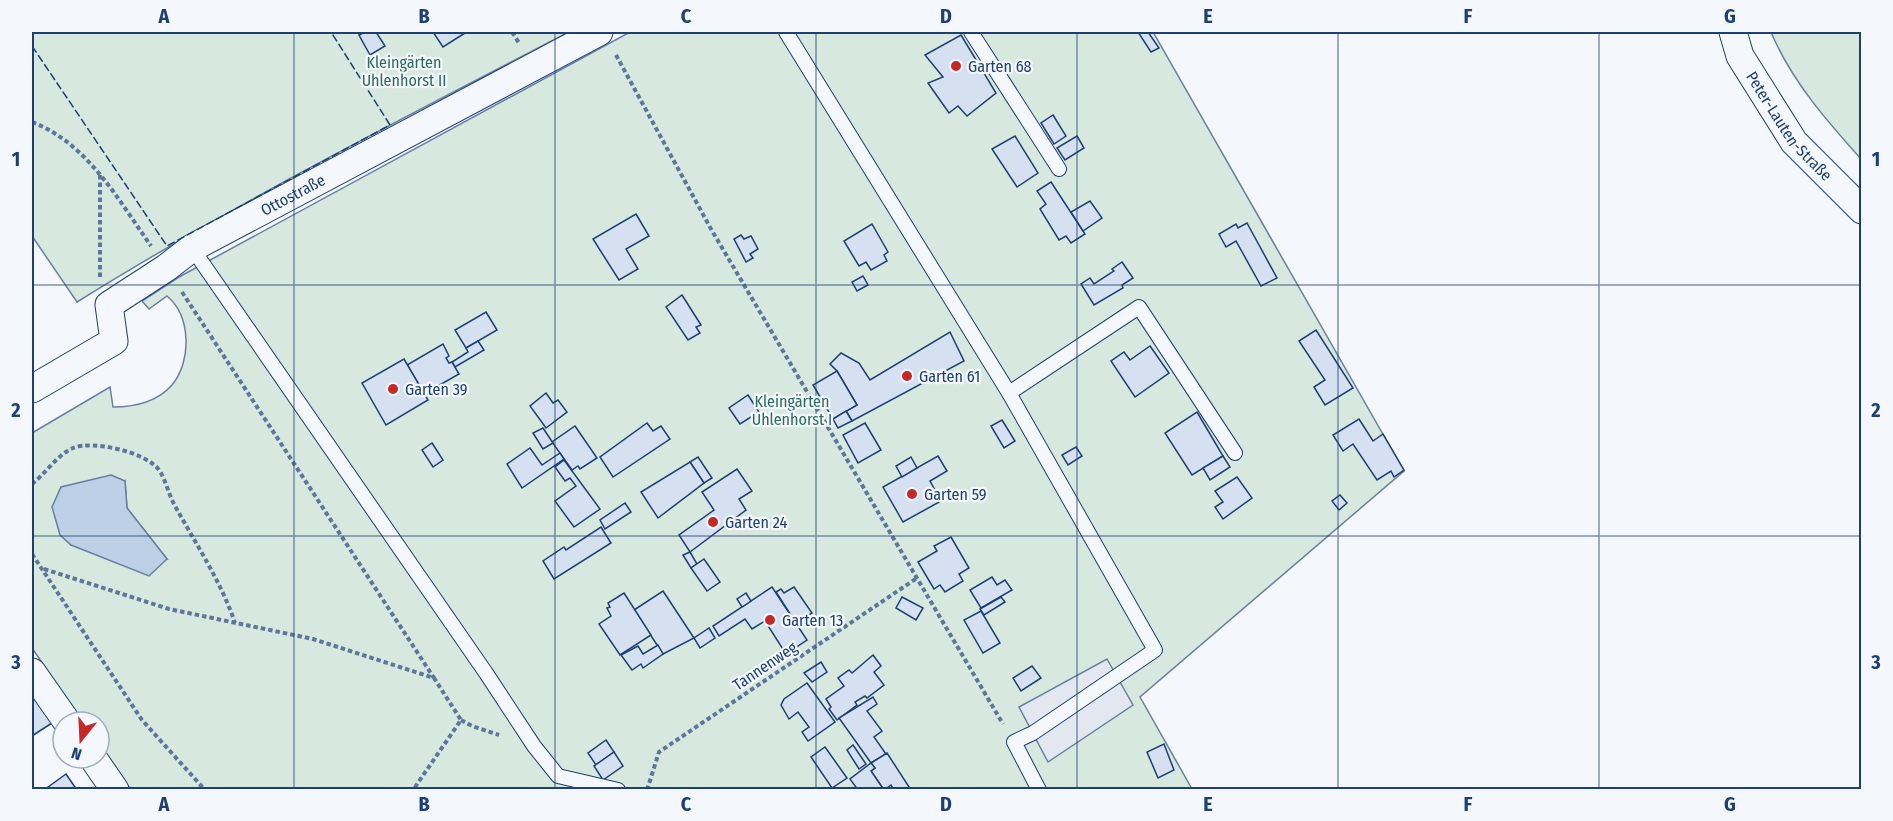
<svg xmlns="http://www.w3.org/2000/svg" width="1893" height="821" font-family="'Fira Sans Condensed',sans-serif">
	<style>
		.green { fill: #d7e8df; stroke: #687fa3; stroke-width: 1.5; fill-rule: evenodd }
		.parking { fill: #e3e8f0; stroke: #687fa3; stroke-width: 1.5 }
		.water { fill: #bed0e5; stroke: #687fa3; stroke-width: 1.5 }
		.building { fill: #d5e0f0; stroke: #1d3f73; stroke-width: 1.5 }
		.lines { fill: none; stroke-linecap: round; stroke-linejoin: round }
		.service-casing { stroke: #1d3f73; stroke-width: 16 }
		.minor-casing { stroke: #1d3f73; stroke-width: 29 }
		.path { stroke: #5e769c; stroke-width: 4; stroke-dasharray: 4.5 3; stroke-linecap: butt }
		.service { stroke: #f4f7fb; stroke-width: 14 }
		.minor { stroke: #f4f7fb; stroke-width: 27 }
		.fence { stroke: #1d3f73; stroke-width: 1.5; stroke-dasharray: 8 3; stroke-linecap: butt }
		.grid { fill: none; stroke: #1d3f73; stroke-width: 1.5; stroke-opacity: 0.55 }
		.poi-dot { fill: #c62828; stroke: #f4f7fb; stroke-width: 2 }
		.labels { text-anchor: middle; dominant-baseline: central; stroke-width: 4.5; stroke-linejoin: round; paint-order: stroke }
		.park-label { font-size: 16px; fill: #2c6c60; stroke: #f4f7fb }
		.poi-label { font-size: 16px; fill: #1d3f73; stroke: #f4f7fb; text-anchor: start }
		.street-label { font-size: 16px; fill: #1d3f73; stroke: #f4f7fb }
		.neatline { fill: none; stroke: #1d3f73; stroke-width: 2 }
		.grid-label { font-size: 20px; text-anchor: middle; font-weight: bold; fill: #1d3f73 }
	</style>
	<rect width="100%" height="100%" fill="#f4f7fb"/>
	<g class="green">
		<path d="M 32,32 L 569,32 C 403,118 236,203 77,302 L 32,236 Z"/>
		<path d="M 630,32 L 1153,32 L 1404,471 L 1140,697 L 1192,789 L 131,790 L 99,744 L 99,722 L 83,722 L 32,648 L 32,433 L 110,387 L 113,407 C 135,407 157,402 172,385 C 192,361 191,316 167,296 L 149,309 L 142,301 L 179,277 ZM 125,481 L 127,508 L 167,559 L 71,545 Z"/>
		<path d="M 1771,32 L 1861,32 L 1861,159 C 1826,120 1791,80 1771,32 Z"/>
	</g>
	<polygon class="parking" points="1107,659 1133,705 1048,762 1019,707"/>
	<polygon class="water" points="111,475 125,481 127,508 167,559 149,576 71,545 60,535 52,507 61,487"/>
	<g class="building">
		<polygon points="365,32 376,32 385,46 370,55 359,35"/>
		<polygon points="433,32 465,32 465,33 443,47"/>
		<polygon points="1138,32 1148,32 1159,48 1151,52"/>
		<polygon points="961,35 996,93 967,116 958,106 949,113 928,83 943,77 925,55"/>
		<polygon points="1053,115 1066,136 1054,144 1041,123"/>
		<polygon points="1015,136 1038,173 1017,187 992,149"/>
		<polygon points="1077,136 1084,148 1065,160 1057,148"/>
		<polygon points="1051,182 1085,234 1071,243 1066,236 1059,240 1040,209 1046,204 1037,191"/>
		<polygon points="1090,201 1102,218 1083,231 1071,212"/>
		<polygon points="636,214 649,236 626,249 638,269 619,280 593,239"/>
		<polygon points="1247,223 1277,278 1261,286 1236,241 1226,247 1219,234 1236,224 1238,228"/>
		<polygon points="872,224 888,252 884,255 887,261 871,270 866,262 859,266 844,241"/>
		<polygon points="741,235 744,239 751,236 758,249 750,254 753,258 746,262 734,239"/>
		<polygon points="1122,262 1133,278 1122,285 1123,288 1094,305 1081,284 1090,278 1094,284 1114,271 1112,269"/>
		<polygon points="863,276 868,285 857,291 852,282"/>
		<polygon points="682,295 701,325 696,327 700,333 688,340 666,307"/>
		<polygon points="486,312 497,330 466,348 455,330"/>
		<polygon points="1316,330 1353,388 1325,405 1314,387 1325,380 1299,341"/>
		<polygon points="950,332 964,361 852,421 846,411 857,405 837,371 830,364 841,353 859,363 870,380"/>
		<polygon points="478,341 484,350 455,367 452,362 468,352 466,348"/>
		<polygon points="443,344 449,356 446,358 449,363 452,362 459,374 424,394 407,365"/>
		<polygon points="1150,346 1169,373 1135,397 1111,361 1124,352 1130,360"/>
		<polygon points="404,359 428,400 386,425 362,383"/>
		<polygon points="837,371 857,405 833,419 813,385"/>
		<polygon points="546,393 553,403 558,400 567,412 546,428 530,406"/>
		<polygon points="748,395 759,412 740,424 729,408"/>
		<polygon points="846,411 852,421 838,428 833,419"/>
		<polygon points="1197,412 1223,456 1192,475 1165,433"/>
		<polygon points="1359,419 1373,441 1383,434 1404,470 1394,477 1391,471 1377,480 1353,444 1343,451 1333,435"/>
		<polygon points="1002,420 1015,441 1004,448 991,426"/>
		<polygon points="647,423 653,431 661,426 670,439 613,477 600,457"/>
		<polygon points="865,423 881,450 858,463 843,435"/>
		<polygon points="575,426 597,458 580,469 578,466 572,470 552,442"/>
		<polygon points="543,428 553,443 543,449 533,433"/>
		<polygon points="432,443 443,460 433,467 422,450"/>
		<polygon points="1076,447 1082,456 1068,465 1062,455"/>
		<polygon points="530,448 542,465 560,453 564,459 522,488 507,464"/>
		<polygon points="938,456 947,471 930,481 941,501 903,522 883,487"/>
		<polygon points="1223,456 1230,467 1210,480 1203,468"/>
		<polygon points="698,457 712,478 704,483 690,462"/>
		<polygon points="911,457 917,468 902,477 896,466"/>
		<polygon points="564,460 600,509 574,527 555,501 576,486 570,478 565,481 555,467"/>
		<polygon points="690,462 704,483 658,518 641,492"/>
		<polygon points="737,469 752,491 739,499 746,510 690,552 679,535 714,510 702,492"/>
		<polygon points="1237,477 1252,498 1223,519 1215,507 1223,502 1215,491"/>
		<polygon points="1340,495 1347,503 1339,510 1332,501"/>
		<polygon points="625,503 631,512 605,529 600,520"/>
		<polygon points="601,527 611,543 554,579 543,561 564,547 566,550"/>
		<polygon points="951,537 969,568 959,574 963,581 945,592 940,585 934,589 918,562 937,551 934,546"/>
		<polygon points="690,552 697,564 691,568 683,555"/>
		<polygon points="704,559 720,582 707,591 691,568"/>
		<polygon points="992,577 997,585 1005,580 1012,590 981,608 970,590"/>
		<polygon points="772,587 807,640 786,654 765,621 752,629 745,619 719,636 713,626"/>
		<polygon points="794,587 812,613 796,623 776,592 781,589 784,593"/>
		<polygon points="663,591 694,638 663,654 634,610"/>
		<polygon points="624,593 651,635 620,655 599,624 611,616 607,608 610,607 608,603"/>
		<polygon points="746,593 751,601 742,607 737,599"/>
		<polygon points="902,597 923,608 916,620 896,608"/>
		<polygon points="1001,597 1005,602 984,615 980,609"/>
		<polygon points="981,611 1000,643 983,653 964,620"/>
		<polygon points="709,628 715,638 700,648 694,638"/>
		<polygon points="658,645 663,654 643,668 641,664 632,670 621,655 638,646 643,654"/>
		<polygon points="873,655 881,666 874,672 884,685 867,698 865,696 855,702 857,705 837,720 829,709 831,707 826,699 844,686 838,678 849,670 852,673"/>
		<polygon points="821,662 827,672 812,682 804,673"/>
		<polygon points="1032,666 1041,678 1021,691 1013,678"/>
		<polygon points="807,683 835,722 808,741 802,732 809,727 798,712 789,719 781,705 784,699"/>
		<polygon points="32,694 52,723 32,736"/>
		<polygon points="873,697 877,704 867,711 882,731 874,737 886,754 871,763 839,718"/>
		<polygon points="606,740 614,752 596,765 588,753"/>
		<polygon points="1164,744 1174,770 1158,778 1147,752"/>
		<polygon points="853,745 866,764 859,769 847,750"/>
		<polygon points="825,747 847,778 832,788 811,757"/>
		<polygon points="614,752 623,766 603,780 594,766"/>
		<polygon points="887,753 911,790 894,790 891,785 884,790 871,771 875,768 871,763"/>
		<polygon points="871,763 875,768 871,771 884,790 858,790 850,779"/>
		<polygon points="66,774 77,790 44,790"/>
	</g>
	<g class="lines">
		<defs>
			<g id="service">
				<polyline points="786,32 1009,393 1155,650 1033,733 1014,742 1039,790"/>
				<polyline points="971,32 1059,169"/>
				<polyline points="192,248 486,673 534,746 558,776 618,790"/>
				<polyline points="1009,393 1139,307 1235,453"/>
			</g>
			<g id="minor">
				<path id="s1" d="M 1733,32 L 1740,56 L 1794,142 L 1862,210"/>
				<path id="s2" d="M 32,389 L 114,341 L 109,305 L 166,268 L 192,248 L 599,32"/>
				<polyline points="32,672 67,722"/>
				<polyline points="93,758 115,790"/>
			</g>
		</defs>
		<use href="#service" class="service-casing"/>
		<use href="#minor" class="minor-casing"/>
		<g class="path">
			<polyline points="512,32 519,43"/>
			<polyline points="616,55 711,229 1003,724"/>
			<path d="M 32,122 C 87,143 118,199 151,246"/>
			<polyline points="100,277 100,173"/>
			<polyline points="182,292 434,678"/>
			<path d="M 32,484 C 45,474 57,455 73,448 C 93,440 146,452 159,470 C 166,480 168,493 174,504 C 195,543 221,581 235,623"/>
			<polyline points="32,554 142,720 205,790"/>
			<polyline points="44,569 169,609 313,639 434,678 461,720 413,790"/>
			<polyline points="461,720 472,726 499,735"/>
			<polyline points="647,790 659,752 917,578"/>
		</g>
		<use href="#service" class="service"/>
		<use href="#minor" class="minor"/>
		<polyline class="fence" points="32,46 167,246 390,125 331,32"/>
	</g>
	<path class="grid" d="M 294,32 L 294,790M 555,32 L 555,790M 816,32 L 816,790M 1077,32 L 1077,790M 1338,32 L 1338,790M 1599,32 L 1599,790M 32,285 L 1862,285M 32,536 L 1862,536"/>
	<g class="poi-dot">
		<circle cx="956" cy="66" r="6"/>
		<circle cx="907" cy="376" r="6"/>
		<circle cx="393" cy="389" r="6"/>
		<circle cx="912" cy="494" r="6"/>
		<circle cx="713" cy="522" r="6"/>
		<circle cx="770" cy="620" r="6"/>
	</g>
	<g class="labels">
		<g class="park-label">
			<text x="404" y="62">Kleingärten<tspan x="404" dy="18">Uhlenhorst II</tspan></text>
			<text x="792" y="401">Kleingärten<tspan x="792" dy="18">Uhlenhorst I</tspan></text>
		</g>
		<g class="poi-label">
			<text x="968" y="66">Garten 68</text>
			<text x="919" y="376">Garten 61</text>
			<text x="405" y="389">Garten 39</text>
			<text x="924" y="494">Garten 59</text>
			<text x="725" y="522">Garten 24</text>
			<text x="782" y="620">Garten 13</text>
		</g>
		<g class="street-label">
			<text stroke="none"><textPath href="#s1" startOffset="111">Peter-Lauten-Straße</textPath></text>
			<text stroke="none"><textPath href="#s2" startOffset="346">Ottostraße</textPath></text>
			<text transform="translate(765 666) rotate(-34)">Tannenweg</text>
		</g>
	</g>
	<rect width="1893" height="821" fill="none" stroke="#f4f7fb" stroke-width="66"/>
	<g transform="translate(81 740) rotate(198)"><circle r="28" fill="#f4f7fb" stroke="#9eadc5" stroke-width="1.5"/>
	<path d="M0-4.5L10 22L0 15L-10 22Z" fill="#c62828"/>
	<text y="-9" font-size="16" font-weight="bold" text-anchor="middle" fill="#1d3f73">N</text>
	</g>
	<rect x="33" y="33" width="1827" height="755" class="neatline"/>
	<g class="grid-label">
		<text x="164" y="23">A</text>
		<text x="424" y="23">B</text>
		<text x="686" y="23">C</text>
		<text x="946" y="23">D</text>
		<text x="1208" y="23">E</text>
		<text x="1468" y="23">F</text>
		<text x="1730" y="23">G</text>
		<text x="16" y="166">1</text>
		<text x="1876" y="166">1</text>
		<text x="16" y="417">2</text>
		<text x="1876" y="417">2</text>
		<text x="16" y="669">3</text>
		<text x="1876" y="669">3</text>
		<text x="164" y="811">A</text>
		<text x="424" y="811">B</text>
		<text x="686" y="811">C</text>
		<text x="946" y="811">D</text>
		<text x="1208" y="811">E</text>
		<text x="1468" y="811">F</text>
		<text x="1730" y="811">G</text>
	</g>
</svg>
